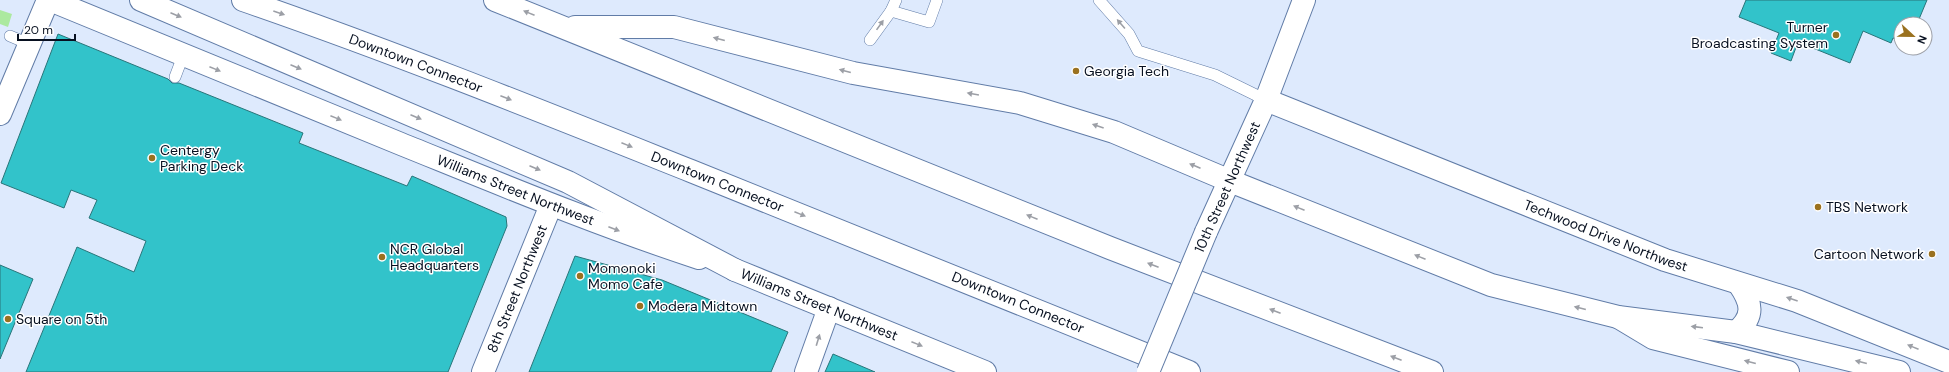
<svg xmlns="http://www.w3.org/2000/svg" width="1949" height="372" font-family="'DM Sans',sans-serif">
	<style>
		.green { fill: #ace99f }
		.building { fill: #32c3ca; stroke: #297579 }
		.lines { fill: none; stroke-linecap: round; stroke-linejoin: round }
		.service-casing { stroke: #617ca7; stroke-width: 12 }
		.minor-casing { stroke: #617ca7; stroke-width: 24 }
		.tertiary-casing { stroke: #617ca7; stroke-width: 24 }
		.secondary-casing { stroke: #617ca7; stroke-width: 24 }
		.motorway-casing { stroke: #617ca7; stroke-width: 24 }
		.service { stroke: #fff; stroke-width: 11 }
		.minor { stroke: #fff; stroke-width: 22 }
		.tertiary { stroke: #fff; stroke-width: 22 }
		.secondary { stroke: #fff; stroke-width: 22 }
		.motorway { stroke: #fff; stroke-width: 22 }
		.secondary-bridge-casing { stroke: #617ca7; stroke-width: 24; stroke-linecap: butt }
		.secondary-bridge { stroke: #fff; stroke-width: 22 }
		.oneway { fill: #9c9fa6 }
		.poi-dot { fill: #9a711f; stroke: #fff; stroke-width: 1.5 }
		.labels { text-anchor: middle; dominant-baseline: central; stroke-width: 3; stroke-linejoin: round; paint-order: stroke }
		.poi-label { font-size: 14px; fill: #071020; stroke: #fff; text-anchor: start }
		.street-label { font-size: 14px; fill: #071020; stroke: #fff }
	</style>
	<rect width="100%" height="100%" fill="#deeafd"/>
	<polygon class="green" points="0,10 12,14 8,27 0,24"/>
	<g class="building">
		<polygon points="1746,0 1927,0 1917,24 1901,24 1901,41 1893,38 1891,43 1863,31 1850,63 1798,42 1791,61 1771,53 1779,33 1739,17"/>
		<polygon points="58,34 168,79 172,83 179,83 303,133 299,143 407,186 412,176 506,217 507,226 448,372 26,372 77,247 134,272 146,241 89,218 97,200 71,190 64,208 1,183"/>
		<polygon points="575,256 662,280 788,332 771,372 529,372"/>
		<polygon points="0,265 33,279 0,359"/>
		<polygon points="833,354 875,372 825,372"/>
	</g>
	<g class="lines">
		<defs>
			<g id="service">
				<polyline points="1099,0 1129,34 1138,51 1215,75 1266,100"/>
				<polyline points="891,11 929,22 937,0"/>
				<polyline points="10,36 29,44"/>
				<polyline points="870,40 891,11 896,0"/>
				<polyline points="175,77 183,56"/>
			</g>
			<g id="minor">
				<path id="s1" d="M 50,0 C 167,49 284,97 401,144 C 500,184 598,225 699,258"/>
				<polyline points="0,114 48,0"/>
				<path d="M 1736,332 C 1755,316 1752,303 1739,284"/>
				<path id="s2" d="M 483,372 L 551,205"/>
				<polyline points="806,372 829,308"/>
			</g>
			<g id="tertiary">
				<path id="s3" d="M 1266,100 L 1665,260 L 1797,301 L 1949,362"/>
				<polyline points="1230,181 1491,285 1618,317 1736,332 1899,372"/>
				<path id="s4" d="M 735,270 L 985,372"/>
			</g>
			<polyline id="secondary" points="1206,232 1266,100 1304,0"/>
			<g id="motorway">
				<polyline points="141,0 568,182 735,270"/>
				<path id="s5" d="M 243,0 C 394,52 543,112 691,171 C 858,237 1024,304 1189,372"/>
				<polyline points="495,0 1110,248 1432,372"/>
				<polyline points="575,27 674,27 853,73 1020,103 1114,132 1230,181"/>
				<polyline points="1618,317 1653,338 1788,372"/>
			</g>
		</defs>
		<use href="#service" class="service-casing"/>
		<use href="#minor" class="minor-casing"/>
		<use href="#tertiary" class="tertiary-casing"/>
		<use href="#secondary" class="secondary-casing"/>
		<use href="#motorway" class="motorway-casing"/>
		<use href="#service" class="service"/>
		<use href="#minor" class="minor"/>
		<use href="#tertiary" class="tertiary"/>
		<use href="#secondary" class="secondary"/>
		<use href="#motorway" class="motorway"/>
		<defs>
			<polyline id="secondary-bridge" points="1148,372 1206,232"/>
		</defs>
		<use href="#secondary-bridge" class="secondary-bridge-casing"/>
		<use href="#secondary-bridge" class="secondary-bridge"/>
	</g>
	<defs><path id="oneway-solid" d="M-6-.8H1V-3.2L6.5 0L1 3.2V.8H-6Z"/></defs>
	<g class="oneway">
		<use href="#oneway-solid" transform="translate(279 13) rotate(19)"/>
		<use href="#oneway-solid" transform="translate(529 13) rotate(-158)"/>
		<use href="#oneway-solid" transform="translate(176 15) rotate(23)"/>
		<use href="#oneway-solid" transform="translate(1121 24) rotate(-131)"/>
		<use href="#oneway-solid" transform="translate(880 25) rotate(-55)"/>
		<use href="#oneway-solid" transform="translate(719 39) rotate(-165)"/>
		<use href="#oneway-solid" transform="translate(296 67) rotate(23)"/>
		<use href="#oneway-solid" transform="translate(215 69) rotate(22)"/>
		<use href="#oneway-solid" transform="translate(845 71) rotate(-165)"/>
		<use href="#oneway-solid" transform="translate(973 94) rotate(-170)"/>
		<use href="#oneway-solid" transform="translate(506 98) rotate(21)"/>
		<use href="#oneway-solid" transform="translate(416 117) rotate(23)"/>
		<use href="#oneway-solid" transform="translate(336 118) rotate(22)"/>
		<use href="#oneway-solid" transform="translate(1098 126) rotate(-161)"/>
		<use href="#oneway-solid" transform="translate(627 145) rotate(22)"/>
		<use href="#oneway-solid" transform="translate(1195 166) rotate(-157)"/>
		<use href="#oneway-solid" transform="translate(535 168) rotate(23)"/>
		<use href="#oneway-solid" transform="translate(1299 208) rotate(-158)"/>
		<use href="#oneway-solid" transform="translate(800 214) rotate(22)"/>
		<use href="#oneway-solid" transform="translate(1032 217) rotate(-158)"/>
		<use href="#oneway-solid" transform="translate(614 229) rotate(21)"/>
		<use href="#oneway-solid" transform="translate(1420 257) rotate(-158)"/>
		<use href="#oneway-solid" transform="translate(1153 265) rotate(-159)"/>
		<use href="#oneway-solid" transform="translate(1792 299) rotate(-161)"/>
		<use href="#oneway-solid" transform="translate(1580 308) rotate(-166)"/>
		<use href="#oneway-solid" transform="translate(1275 311) rotate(-159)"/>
		<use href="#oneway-solid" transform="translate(1697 327) rotate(-173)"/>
		<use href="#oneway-solid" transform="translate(818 340) rotate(-73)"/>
		<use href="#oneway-solid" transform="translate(917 344) rotate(22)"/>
		<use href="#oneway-solid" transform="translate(1913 347) rotate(-158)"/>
		<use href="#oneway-solid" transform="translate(1396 358) rotate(-159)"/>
		<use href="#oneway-solid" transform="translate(1750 362) rotate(-165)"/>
		<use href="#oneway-solid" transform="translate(1861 362) rotate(-166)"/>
	</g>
	<g class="poi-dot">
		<circle cx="1836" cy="35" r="4"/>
		<circle cx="1076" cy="71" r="4"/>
		<circle cx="152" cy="158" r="4"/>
		<circle cx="1818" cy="207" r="4"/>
		<circle cx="1932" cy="254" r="4"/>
		<circle cx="382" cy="257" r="4"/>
		<circle cx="580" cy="276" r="4"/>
		<circle cx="640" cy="306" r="4"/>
		<circle cx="8" cy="319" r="4"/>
	</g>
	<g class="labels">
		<g class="poi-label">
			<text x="1828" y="27" text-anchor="end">Turner<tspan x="1828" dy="16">Broadcasting System</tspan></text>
			<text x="1084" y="71">Georgia Tech</text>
			<text x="160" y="150">Centergy<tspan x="160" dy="16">Parking Deck</tspan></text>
			<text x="1826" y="207">TBS Network</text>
			<text x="390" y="249">NCR Global<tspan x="390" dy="16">Headquarters</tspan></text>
			<text x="1924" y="254" text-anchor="end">Cartoon Network</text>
			<text x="588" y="268">Momonoki<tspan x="588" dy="16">Momo Cafe</tspan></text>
			<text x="648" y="306">Modera Midtown</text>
			<text x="16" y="319">Square on 5th</text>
		</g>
		<g class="street-label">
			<text stroke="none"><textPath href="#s5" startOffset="184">Downtown Connector</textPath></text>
			<text stroke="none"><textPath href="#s5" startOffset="508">Downtown Connector</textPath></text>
			<text transform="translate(1227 187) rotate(-66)">10th Street Northwest</text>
			<text stroke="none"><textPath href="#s1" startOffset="503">Williams Street Northwest</textPath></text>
			<text stroke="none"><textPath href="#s3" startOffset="366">Techwood Drive Northwest</textPath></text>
			<text stroke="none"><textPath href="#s2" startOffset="90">8th Street Northwest</textPath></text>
			<text stroke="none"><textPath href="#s5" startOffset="832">Downtown Connector</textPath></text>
			<text stroke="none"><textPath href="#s4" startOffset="91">Williams Street Northwest</textPath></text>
		</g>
	</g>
	<g transform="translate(1913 36) rotate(112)"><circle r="19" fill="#ffffff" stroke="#9c9fa6"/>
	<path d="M0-3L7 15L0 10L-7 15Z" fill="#9a711f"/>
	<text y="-6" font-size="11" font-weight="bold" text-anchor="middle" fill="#071020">N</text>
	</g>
	<path d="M18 34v6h57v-6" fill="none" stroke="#071020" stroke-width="2"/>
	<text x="24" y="34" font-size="12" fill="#071020" stroke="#ffffff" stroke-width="3" paint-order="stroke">20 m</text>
</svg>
